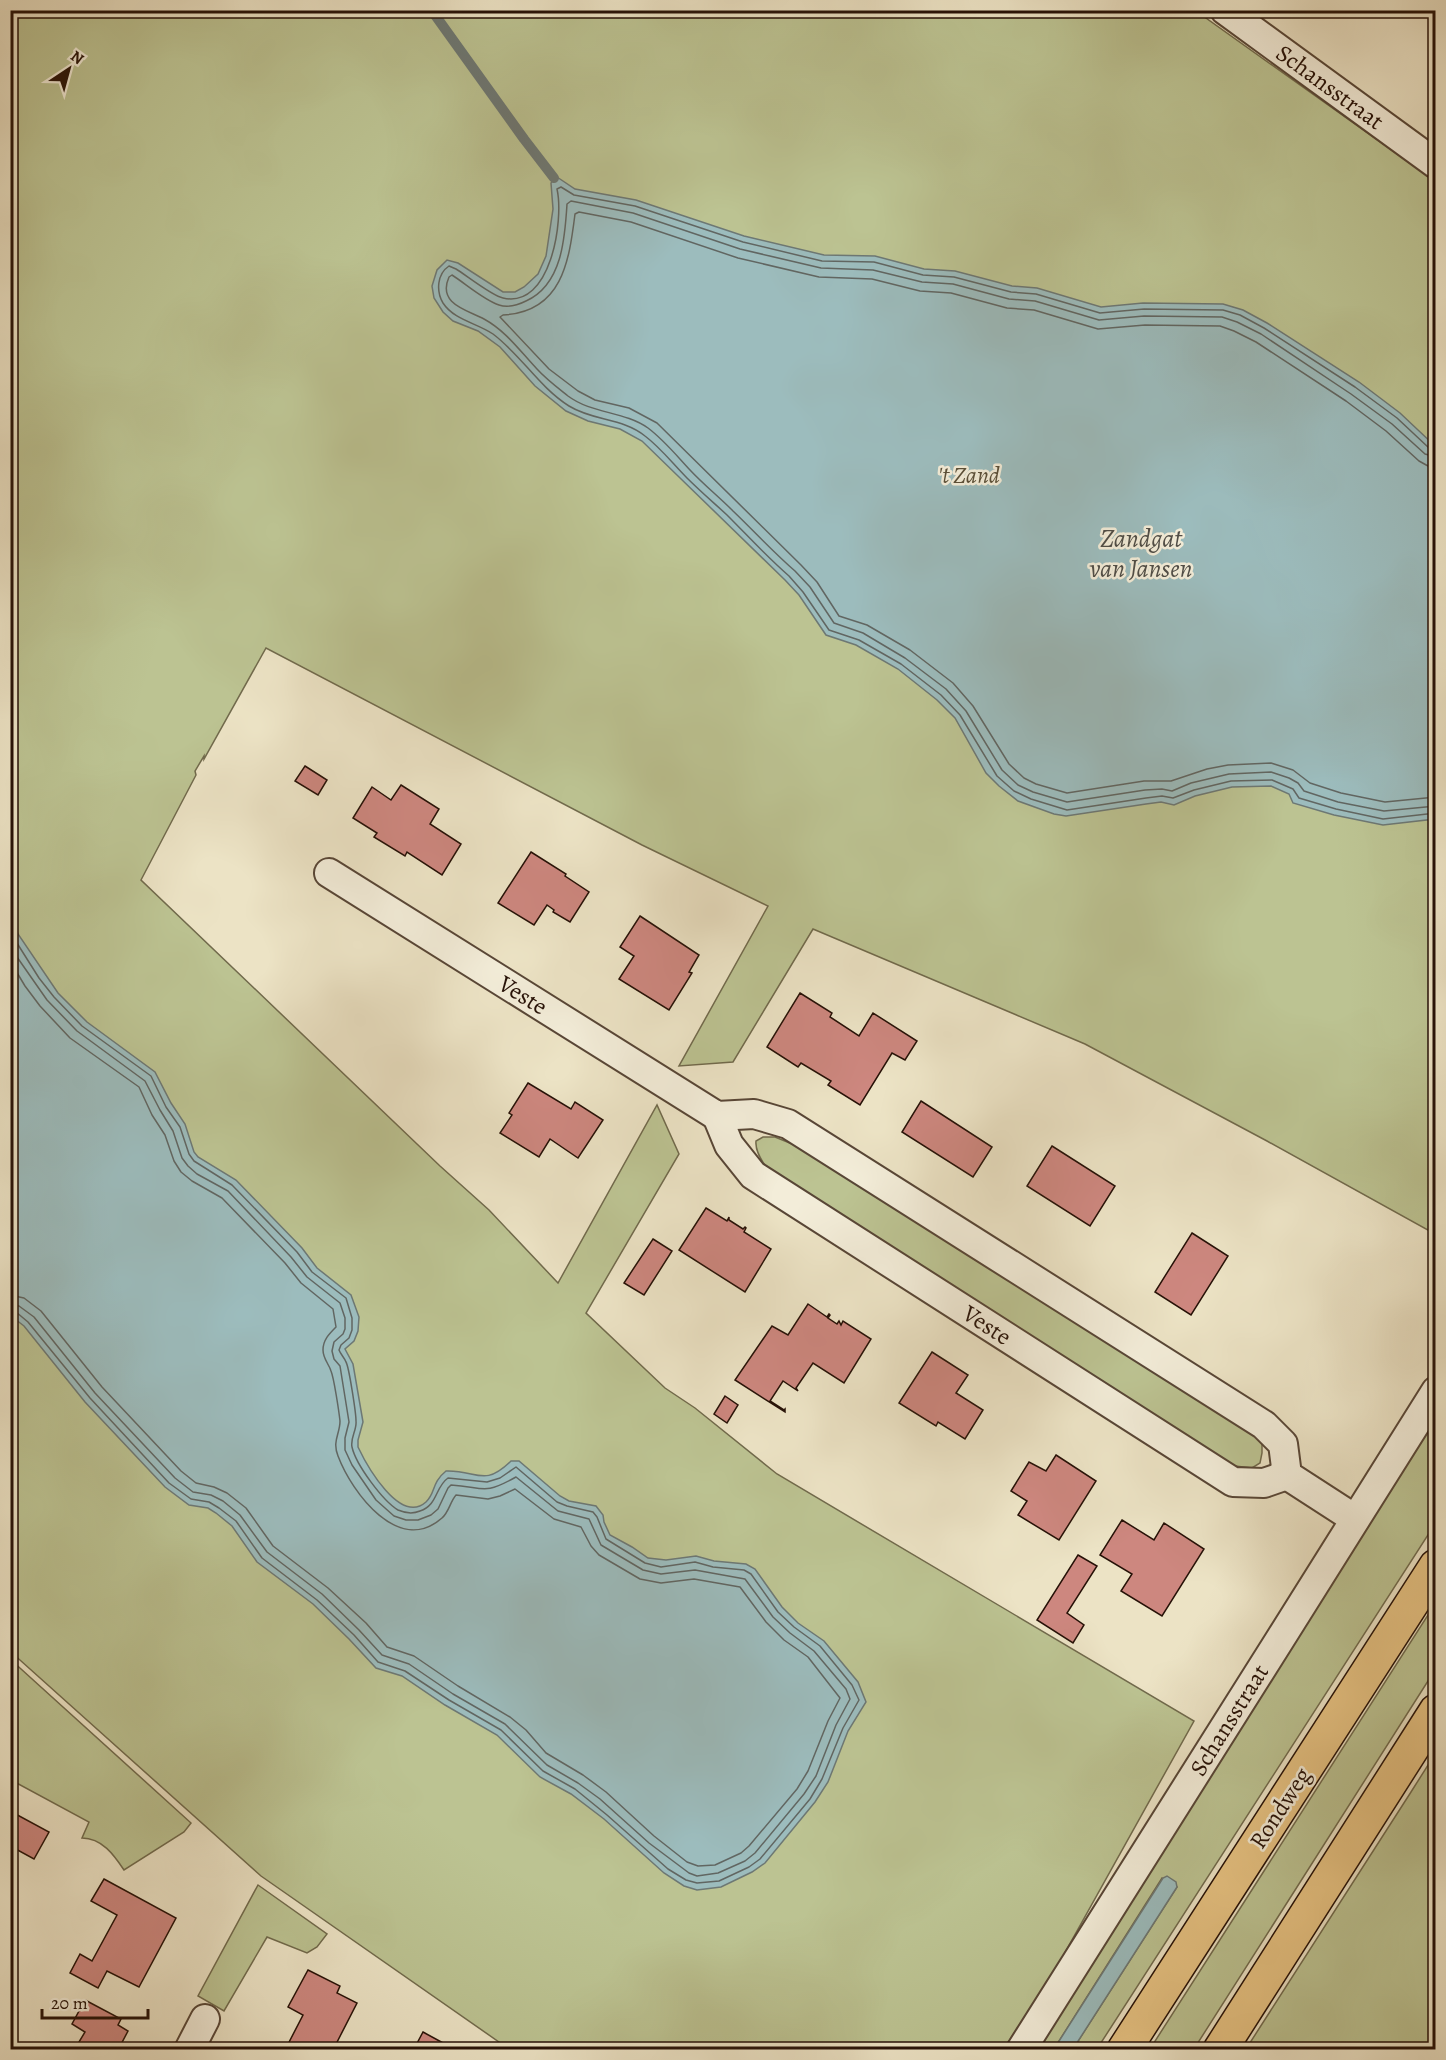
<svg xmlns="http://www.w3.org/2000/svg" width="1446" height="2060" font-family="Alegreya,serif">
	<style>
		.green { fill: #bcc392; stroke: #716a4c; stroke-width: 1.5 }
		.water { fill: #9cbcbd; stroke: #6d7874; stroke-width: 1.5 }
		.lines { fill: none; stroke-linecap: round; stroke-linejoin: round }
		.shore { stroke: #616662; stroke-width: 1.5 }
		.stream { stroke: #6d7874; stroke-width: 10 }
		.building { fill: #cd877f; stroke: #261107; stroke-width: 1.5 }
		.street-casing { stroke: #584636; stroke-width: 32 }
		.primary-casing { stroke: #261107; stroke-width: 36 }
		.street { stroke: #f3edd9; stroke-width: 28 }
		.primary { stroke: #e6c282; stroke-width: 33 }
		.labels { text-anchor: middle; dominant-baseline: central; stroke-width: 5; stroke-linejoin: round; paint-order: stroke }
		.street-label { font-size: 24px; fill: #261107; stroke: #f3edd9 }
		.park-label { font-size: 24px; font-style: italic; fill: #5a4f38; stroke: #f3edd9 }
		.water-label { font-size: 26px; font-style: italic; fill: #4f4d47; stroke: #f3edd9 }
	</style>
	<rect width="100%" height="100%" fill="#ece3c5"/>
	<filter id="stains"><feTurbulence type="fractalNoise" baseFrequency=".00333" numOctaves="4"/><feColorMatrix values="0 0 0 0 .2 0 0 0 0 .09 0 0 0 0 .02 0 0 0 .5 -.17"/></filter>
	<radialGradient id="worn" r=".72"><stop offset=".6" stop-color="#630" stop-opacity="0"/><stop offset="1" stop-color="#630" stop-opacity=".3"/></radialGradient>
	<g class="green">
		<polygon points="10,11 1196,11 1435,181 1435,1234 1267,1141 1085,1044 813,929 733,1062 679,1066 768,906 642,845 266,648 204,759 204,756 195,771 196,775 141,880 440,1166 489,1210 558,1283 657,1105 679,1154 586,1313 665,1388 695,1408 777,1474 1194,1721 1058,1965 1004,2049 509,2049 261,1876 11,1652"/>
		<path d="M 763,1137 L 775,1137 L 812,1152 L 1262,1438 L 1262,1453 L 1260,1463 L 1252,1468 L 1235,1466 L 857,1228 L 767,1168 C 761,1160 755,1151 756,1141 Z"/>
		<polygon points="1435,1418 1435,1524 1097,2049 1073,2049 1177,1887 1162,1878 1054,2049 1036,2050"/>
		<polygon points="1435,1604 1435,1670 1194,2049 1150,2049"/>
		<path d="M 10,1659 L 191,1823 L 184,1832 L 124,1870 C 114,1855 102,1838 82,1838 L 89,1822 L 11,1780 Z"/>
		<polygon points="1435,1754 1435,2049 1246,2049 1411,1792"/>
		<polygon points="258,1885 327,1934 317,1947 307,1953 267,1937 224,2011 198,1996"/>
	</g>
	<g class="water">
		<polygon points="557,177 575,189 636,200 744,236 824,255 875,256 924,269 955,271 1012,286 1037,288 1101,307 1143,303 1223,304 1243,310 1267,323 1359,382 1400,413 1435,446 1435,819 1383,825 1334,815 1293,803 1289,794 1271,786 1232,787 1195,796 1174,805 1161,802 1146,804 1066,816 1054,814 1018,801 999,786 986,773 955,718 937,700 898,669 856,645 826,635 799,595 785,580 642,441 620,429 588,421 566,411 535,386 500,347 478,331 453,321 443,312 434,298 432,286 437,270 447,260 458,263 503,292 515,292 524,287 538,274 546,256 553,209 551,183"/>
		<polygon points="11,833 16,849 11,883"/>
		<path d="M 11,915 L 18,934 L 58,993 L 87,1022 L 155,1072 L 171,1103 L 185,1124 L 194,1152 L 198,1157 L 236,1180 L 302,1248 L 317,1268 L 351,1295 L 359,1317 L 358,1331 L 354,1341 L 345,1349 L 353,1364 L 363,1422 L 358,1440 L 358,1447 C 367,1466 400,1525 426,1502 C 436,1493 431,1483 446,1471 C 478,1470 483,1488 511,1461 L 519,1461 L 560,1496 L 569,1501 L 596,1506 L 603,1515 L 604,1522 L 610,1535 L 632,1547 L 648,1558 L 666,1560 L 696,1556 L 714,1561 L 746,1564 L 755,1569 L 782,1607 L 798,1623 L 824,1641 L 858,1682 L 866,1702 L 848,1731 L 828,1782 L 815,1802 L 765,1863 L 752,1872 L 721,1887 L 697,1890 L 684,1886 L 664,1873 L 604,1819 L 571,1794 L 540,1777 L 497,1735 L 445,1705 L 402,1676 L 376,1668 L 349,1639 L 313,1604 L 257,1562 L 232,1526 L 216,1513 L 208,1508 L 189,1505 L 165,1487 L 85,1402 L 24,1326 L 11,1316 Z"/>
		<polygon points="1167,1876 1176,1882 1177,1887 1073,2049 1054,2049 1163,1878"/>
	</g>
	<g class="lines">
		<g class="shore">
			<path d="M 1436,450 L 1429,448 L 1397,418 L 1355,387 L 1264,328 L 1240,315 L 1223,310 L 1144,309 L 1100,313 L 1036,294 L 1011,292 L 954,277 L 923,275 L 874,262 L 822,261 L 743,242 L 635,206 L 574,195 L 561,187 L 557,189 C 564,220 551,309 503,298 C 492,296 466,275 456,269 L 449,266 C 437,274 436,291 443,303 C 454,320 477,323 493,334 C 521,355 539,387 569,406 C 593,421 623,418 645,436 C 661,448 673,464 687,478 C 700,491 714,503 727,515 C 748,536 767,557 789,576 L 803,592 L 829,630 L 859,640 L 901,664 L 941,695 L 960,715 L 997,776 L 1014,791 L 1031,799 L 1067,810 L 1146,798 L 1162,796 L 1173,798 L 1194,790 L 1231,781 L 1272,780 L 1293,789 L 1299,798 L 1336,809 L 1383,819 L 1436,813"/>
			<path d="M 1436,457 L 1425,454 L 1392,424 L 1351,394 L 1261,334 L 1237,322 L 1222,317 L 1144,316 L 1099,320 L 1035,301 L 1009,299 L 953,284 L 922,282 L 873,270 L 821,268 L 740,249 L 633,213 L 571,201 L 567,204 C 565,238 562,285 526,301 C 518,305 508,308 499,305 C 484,300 466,284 452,275 L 449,277 C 437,304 467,310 484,319 C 506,331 520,351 537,369 C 546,379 558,388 568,396 C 592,414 624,411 648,428 C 664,440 676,455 690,470 C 703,484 719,497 733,511 C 754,531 773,552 795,571 L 810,587 L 834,623 L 863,633 L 905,658 L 946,689 L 966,711 L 1002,770 L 1018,785 L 1033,792 L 1067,802 L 1145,790 L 1162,789 L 1172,791 L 1191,783 L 1229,774 L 1271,772 L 1289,778 L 1298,783 L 1304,791 L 1338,802 L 1384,811 L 1436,806"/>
			<path d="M 1436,466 L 1428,466 L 1419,461 L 1386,431 L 1346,401 L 1256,342 L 1234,331 L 1220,326 L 1145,325 L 1098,329 L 1034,310 L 1007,308 L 951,293 L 920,291 L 872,279 L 819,277 L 738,258 L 631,222 L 579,212 L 575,214 C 569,262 562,312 503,315 L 500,317 L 549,369 L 578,391 L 595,400 L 629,408 L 657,423 L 801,565 L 817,582 L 839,616 L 867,625 L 910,650 L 953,683 L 973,706 L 1009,764 L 1024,778 L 1036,784 L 1067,793 L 1144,781 L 1171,781 L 1207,769 L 1228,765 L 1271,763 L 1293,770 L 1310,783 L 1341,793 L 1385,802 L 1436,797"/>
			<path d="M 10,932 L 39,978 L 54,997 L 82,1026 L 151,1076 L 166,1107 L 180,1127 L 189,1154 L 194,1161 L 232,1185 L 297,1252 L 312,1272 L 346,1298 L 352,1318 L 352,1330 L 349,1338 L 341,1345 L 339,1350 C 341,1355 344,1357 346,1362 C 349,1367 356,1413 356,1421 C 357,1430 350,1438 352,1447 C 356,1465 383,1501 398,1510 C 405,1513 413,1514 420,1511 C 438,1505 435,1487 448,1478 L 487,1482 L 500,1478 L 516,1467 L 557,1502 L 567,1506 L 593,1512 L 597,1517 L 606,1539 L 645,1563 L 661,1567 L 695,1562 L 713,1567 L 744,1570 L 751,1574 L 778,1612 L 794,1627 L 820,1646 L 852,1685 L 859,1700 L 843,1728 L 822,1779 L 810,1799 L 760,1859 L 749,1867 L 719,1881 L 697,1883 L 686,1880 L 668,1869 L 607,1815 L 575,1789 L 543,1771 L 501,1730 L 449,1700 L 405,1671 L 378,1662 L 354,1635 L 317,1600 L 262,1558 L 236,1521 L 219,1508 L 209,1502 L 191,1499 L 169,1483 L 90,1398 L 28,1322 L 16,1312 L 10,1311"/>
			<path d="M 10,947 L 47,1000 L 77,1031 L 145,1081 L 160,1110 L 173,1131 L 182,1158 L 188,1166 L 197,1174 L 228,1191 L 291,1257 L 307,1277 L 340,1303 L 345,1318 L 345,1329 L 343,1334 L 334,1342 L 332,1351 L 334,1359 L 340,1366 L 349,1422 L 345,1438 L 345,1450 L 352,1465 L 376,1500 L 394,1516 L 406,1520 L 418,1520 L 431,1515 L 438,1509 L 448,1488 L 451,1485 C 485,1487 482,1496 516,1477 L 558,1511 L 589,1519 L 601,1545 L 643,1570 L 661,1574 L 695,1570 L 745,1579 L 773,1617 L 790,1633 L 814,1651 L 846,1689 L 850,1699 L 836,1725 L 816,1776 L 804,1794 L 755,1853 L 745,1861 L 718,1873 L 697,1876 L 689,1873 L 649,1843 L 600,1799 L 578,1783 L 547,1765 L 505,1724 L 453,1694 L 409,1664 L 382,1655 L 359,1630 L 322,1594 L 267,1552 L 240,1515 L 223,1501 L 211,1495 L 193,1492 L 175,1478 L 95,1393 L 34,1317 L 19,1306 L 10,1304"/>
			<path d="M 10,961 L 25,986 L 40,1006 L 70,1038 L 139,1087 L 152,1115 L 165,1135 L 174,1161 L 181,1172 L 192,1181 L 222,1198 L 285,1263 L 301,1283 L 333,1309 L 336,1327 C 329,1334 323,1340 323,1350 C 323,1359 329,1364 331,1371 C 334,1378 339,1412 340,1421 C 340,1434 332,1441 338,1456 C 352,1493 399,1556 442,1518 C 449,1512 450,1502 456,1495 L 488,1499 L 500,1496 L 515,1489 L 554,1519 L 581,1527 L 591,1546 L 599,1555 L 640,1579 L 661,1583 L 694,1579 L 740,1587 L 766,1622 L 784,1640 L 808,1657 L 840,1698 L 828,1721 L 808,1771 L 797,1789 L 749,1846 L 741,1853 L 715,1865 L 698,1866 L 687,1862 L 654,1836 L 606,1792 L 583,1775 L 546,1753 L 526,1730 L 510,1717 L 458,1686 L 414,1656 L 387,1647 L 366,1623 L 328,1588 L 273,1546 L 246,1508 L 227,1493 L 214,1487 L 196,1483 L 181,1471 L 102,1387 L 41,1311 L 24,1298 L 10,1295"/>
		</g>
		<polyline class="stream" points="435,15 524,139 554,178"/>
	</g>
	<g class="building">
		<polygon points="305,766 327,780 318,795 295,781"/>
		<polygon points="401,785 439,809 430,824 461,844 442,875 407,852 405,856 374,837 377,833 353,818 372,787 391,800"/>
		<polygon points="531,852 566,874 565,876 589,892 570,922 553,912 554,910 547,905 534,925 498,903"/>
		<polygon points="640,916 699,955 689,972 692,973 669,1010 619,979 634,956 620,947"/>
		<polygon points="800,993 832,1013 830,1017 859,1036 873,1013 917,1041 905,1060 892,1053 860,1105 828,1085 831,1081 801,1063 798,1067 767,1047"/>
		<polygon points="528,1083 571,1109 575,1102 603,1120 578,1158 550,1139 539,1157 500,1133 512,1115 509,1113"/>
		<polygon points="921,1101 992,1147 973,1177 902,1132"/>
		<polygon points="1052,1146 1115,1186 1090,1226 1027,1186"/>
		<polygon points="706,1208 727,1221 729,1217 729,1220 743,1229 745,1227 746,1228 744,1232 771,1249 745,1292 679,1250"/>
		<polygon points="1192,1233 1228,1256 1191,1315 1155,1292"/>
		<polygon points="653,1239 672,1251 644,1295 624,1283"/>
		<polygon points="808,1304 827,1317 829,1314 830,1315 828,1318 837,1324 839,1321 841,1325 843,1321 871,1339 844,1383 813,1363 796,1388 798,1391 783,1381 770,1401 784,1410 785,1409 785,1412 735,1380 772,1326 788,1335"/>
		<polygon points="932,1352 968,1375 956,1393 983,1410 965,1439 938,1422 936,1426 899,1403"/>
		<polygon points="725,1396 738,1405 727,1423 714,1414"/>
		<polygon points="1056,1455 1096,1481 1059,1540 1018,1515 1027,1501 1011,1491 1029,1462 1046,1471"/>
		<polygon points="1122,1520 1154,1540 1164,1523 1204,1549 1162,1616 1121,1591 1132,1574 1100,1555"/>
		<polygon points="1078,1555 1097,1566 1067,1613 1084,1625 1073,1643 1037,1620"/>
		<polygon points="10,1811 49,1832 34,1859 14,1848 10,1855"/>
		<polygon points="104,1879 176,1918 139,1987 107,1971 98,1988 70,1973 80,1954 92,1961 117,1915 91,1901"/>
		<polygon points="308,1970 340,1986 337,1993 357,2003 333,2050 285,2050 303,2015 288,2007"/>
		<polygon points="85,2000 121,2019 118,2025 128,2031 118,2050 67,2050 70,2044 76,2047 85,2032 72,2024"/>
		<polygon points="423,2032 456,2050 414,2049"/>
	</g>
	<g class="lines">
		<defs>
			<g id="street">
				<polyline points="1225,10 1436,164"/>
				<polyline points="329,873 717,1116 754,1114 788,1124 1264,1425 1283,1444 1287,1475 1355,1519"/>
				<polyline points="717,1116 729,1145 753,1175 1233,1482 1264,1483 1287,1475"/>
				<polyline points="189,2050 205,2019"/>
				<path d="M 1021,2050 C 1160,1830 1298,1611 1436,1391"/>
			</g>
			<g id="primary">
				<polyline points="1124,2050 1436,1566"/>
				<polyline points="1220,2050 1436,1711"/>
			</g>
		</defs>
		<use href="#street" class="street-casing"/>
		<use href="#primary" class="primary-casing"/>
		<use href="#street" class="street"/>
		<use href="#primary" class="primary"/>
	</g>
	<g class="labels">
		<g class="street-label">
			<text transform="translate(1330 87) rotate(36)">Schansstraat</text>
			<text transform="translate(523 995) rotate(32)">Veste</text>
			<text transform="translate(987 1325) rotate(33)">Veste</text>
			<text transform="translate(1229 1720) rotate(-58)">Schansstraat</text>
			<text transform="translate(1280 1808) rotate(-57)">Rondweg</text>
		</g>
		<g class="park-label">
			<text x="969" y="475">'t Zand</text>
		</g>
		<g class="water-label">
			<text x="1141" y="538">Zandgat<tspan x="1141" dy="30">van Jansen</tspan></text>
		</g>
	</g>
	<rect width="1446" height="2060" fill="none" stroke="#ece3c5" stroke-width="36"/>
	<rect x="12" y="12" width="1422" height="2036" fill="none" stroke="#261107" stroke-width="3"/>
	<rect x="18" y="18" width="1410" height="2024" fill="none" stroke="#261107" stroke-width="1.5"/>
	<g transform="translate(69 69) rotate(36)" stroke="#f3edd9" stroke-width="4.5" paint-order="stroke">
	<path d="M0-4.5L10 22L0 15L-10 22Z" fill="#261107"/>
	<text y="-9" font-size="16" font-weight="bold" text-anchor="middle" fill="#261107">N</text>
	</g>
	<path d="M42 2009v9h106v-9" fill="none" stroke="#261107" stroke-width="3"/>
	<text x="51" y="2009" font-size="18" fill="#261107" stroke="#f3edd9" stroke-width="4.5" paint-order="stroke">20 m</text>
	<rect width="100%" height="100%" filter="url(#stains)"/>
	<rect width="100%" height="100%" fill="url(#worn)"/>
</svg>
